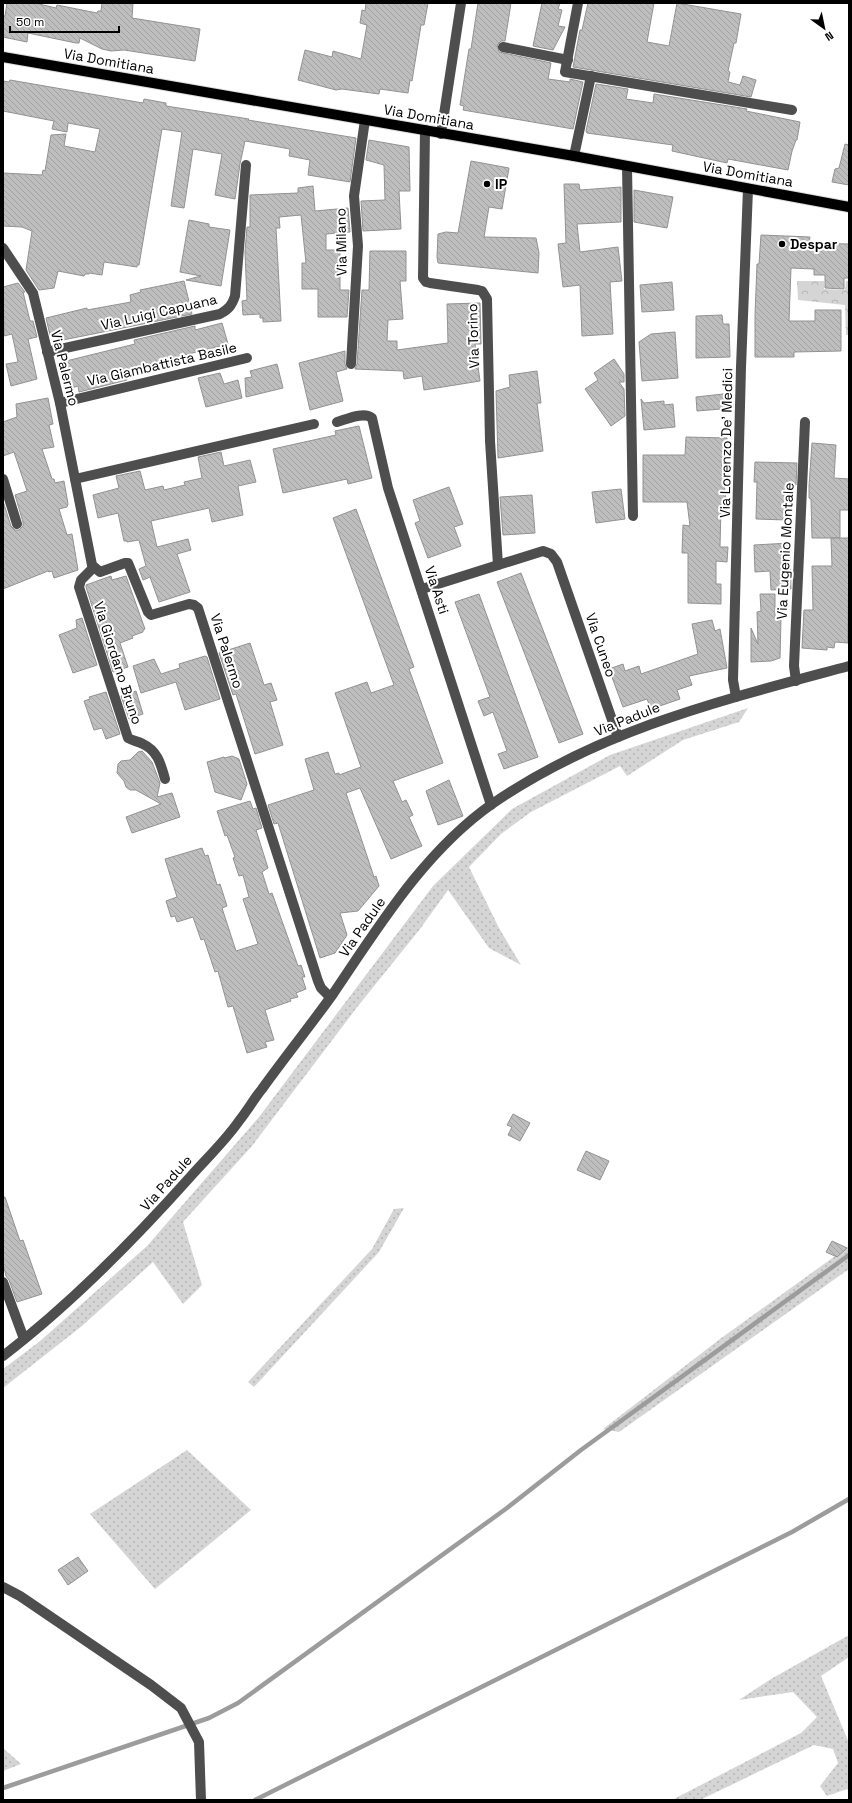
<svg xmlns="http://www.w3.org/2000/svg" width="852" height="1803" font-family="'Space Grotesk',sans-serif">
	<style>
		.grass { fill: url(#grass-dots) }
		.park { fill: url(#park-crowns) }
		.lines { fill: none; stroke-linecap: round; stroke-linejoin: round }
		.stream { stroke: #9c9c9c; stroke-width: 4.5 }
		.building { fill: url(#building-back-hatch); stroke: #929292 }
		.major-casing { stroke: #dbdbdb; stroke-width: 12 }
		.minor { stroke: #4e4e4e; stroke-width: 10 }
		.major { stroke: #000; stroke-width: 10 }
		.poi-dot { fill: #000; stroke: #fff; stroke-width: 1.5 }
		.labels { text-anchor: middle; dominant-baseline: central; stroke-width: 4; stroke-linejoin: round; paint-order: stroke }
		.street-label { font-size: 14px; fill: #000; stroke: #fff }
		.poi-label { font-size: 14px; font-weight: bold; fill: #000; stroke: #fff; text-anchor: start }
	</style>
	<defs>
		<pattern id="grass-dots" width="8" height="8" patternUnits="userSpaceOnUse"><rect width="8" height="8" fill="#d5d5d5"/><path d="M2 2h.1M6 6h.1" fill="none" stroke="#b5b5b5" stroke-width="1.8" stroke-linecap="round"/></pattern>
		<pattern id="park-crowns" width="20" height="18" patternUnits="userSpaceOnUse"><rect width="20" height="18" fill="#d5d5d5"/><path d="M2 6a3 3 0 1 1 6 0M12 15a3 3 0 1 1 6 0" fill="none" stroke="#b5b5b5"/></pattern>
		<pattern id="building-back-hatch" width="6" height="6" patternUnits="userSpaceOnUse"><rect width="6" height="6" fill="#bebebe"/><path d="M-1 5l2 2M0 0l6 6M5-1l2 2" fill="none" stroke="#a2a2a2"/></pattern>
	</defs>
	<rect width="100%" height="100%" fill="#fff"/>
	<g class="grass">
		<polygon points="748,708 739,722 683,740 627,776 620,766 531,812 501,834 469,867 499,928 521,965 489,948 448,890 420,929 358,1006 252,1146 183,1222 202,1285 183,1304 153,1262 82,1326 3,1388 3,1369 39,1342 147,1246 259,1117 433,886 512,809 610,755"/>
		<polygon points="404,1208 379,1252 254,1387 248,1382 372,1249 394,1209"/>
		<polygon points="849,1246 849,1269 619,1432 603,1429 720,1339"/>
		<polygon points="187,1450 251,1510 155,1589 90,1514"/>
		<polygon points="849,1635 849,1657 821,1676 849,1743 849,1792 847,1789 827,1796 820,1786 838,1763 833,1749 814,1745 700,1800 672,1800 801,1733 817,1717 793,1692 739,1700 771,1679"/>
		<polygon points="3,1748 21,1764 3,1771"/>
	</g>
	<polygon class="park" points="797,281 824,281 824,289 845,290 846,281 849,281 849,335 846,335 845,305 798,300"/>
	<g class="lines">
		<g class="stream">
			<polyline points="3,1788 209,1718 238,1703 507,1508 581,1450 849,1255"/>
			<polyline points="255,1800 792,1532 849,1499"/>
		</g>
	</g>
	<g class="building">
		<polygon points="7,3 35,3 56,8 57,5 97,13 98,11 101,11 102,3 133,3 132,18 200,29 195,61 124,50 111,51 102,49 80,38 79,43 76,43 28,33 27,42 3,37 3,16 5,16"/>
		<polygon points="366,3 428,3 424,25 421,25 412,81 410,80 408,93 380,89 379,94 342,89 336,90 298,80 305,50 332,57 333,51 361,59 367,25 360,23 362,10 365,11"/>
		<polygon points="478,3 511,3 505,41 501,41 497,45 499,52 551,63 548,79 570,82 570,79 583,82 573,129 463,110 464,106 460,105 469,49 471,49"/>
		<polygon points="542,3 560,3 558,9 562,10 558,26 565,27 553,50 533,46"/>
		<polygon points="588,3 654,3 647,42 669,46 677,3 741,14 736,43 734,43 728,71 730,72 728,82 740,85 743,76 756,80 751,97 573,67 580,30 582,30"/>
		<polygon points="10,80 143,103 144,99 166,103 166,106 249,119 248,120 356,138 350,182 308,175 310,160 289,156 290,149 245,141 240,164 235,199 215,195 222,154 193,149 184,208 171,206 182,132 162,129 139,265 137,265 137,267 104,262 102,275 89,273 89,274 85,274 84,276 58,271 54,288 39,290 26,270 32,231 22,227 3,226 3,173 42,175 43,170 45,171 51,135 66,134 64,146 95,152 100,129 68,123 67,132 52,129 54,121 3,111 3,81 9,82"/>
		<polygon points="596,84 628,89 626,99 653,103 654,94 747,109 746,111 800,122 797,140 796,140 792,151 788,170 728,159 727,163 672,151 673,145 587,133 586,131"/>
		<polygon points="369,140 409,147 410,191 399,191 401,229 363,231 361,201 385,200 384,165 366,160"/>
		<polygon points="845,144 849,145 849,185 832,182 835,169 839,168"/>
		<polygon points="471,161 509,168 502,209 489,207 484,237 536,238 539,253 538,273 438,263 437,257 438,234 446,232 458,233"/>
		<polygon points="564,184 579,184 580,190 621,187 621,222 577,224 580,252 618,247 622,281 610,282 613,334 582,336 580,285 563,287 558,244 566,243"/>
		<polygon points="313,186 315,211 348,208 350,232 326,234 326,250 340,250 340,290 349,290 347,317 318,317 318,289 302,289 302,263 306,263 301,215 279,217 280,228 276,228 281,321 263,322 263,318 260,318 260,314 243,315 242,301 247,300 245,252 247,227 250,227 250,195 298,193 298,188"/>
		<polygon points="634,190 673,197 667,228 634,222"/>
		<polygon points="189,220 209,224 209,227 230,230 221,286 186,280 201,276 180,272"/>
		<polygon points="761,235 810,237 809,243 849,244 849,278 844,278 844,289 825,288 825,275 814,275 814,269 791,268 789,321 815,321 815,310 841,310 841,351 794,352 794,357 755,357 755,315 757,264 759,264"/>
		<polygon points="370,251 406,251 406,281 400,281 403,319 388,320 387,341 397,341 397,350 448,343 447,304 480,303 481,344 475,344 480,381 424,390 422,376 404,379 403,371 355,369 357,364 362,290 369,290"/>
		<polygon points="184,281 192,314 63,340 62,333 50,335 46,318 87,308 87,310 131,302 130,295 141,292 140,290"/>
		<polygon points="672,282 674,310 642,312 640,285"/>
		<polygon points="18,283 25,292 23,292 30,321 33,321 37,337 28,339 37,379 11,386 6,364 18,362 12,334 4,336 3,287"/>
		<polygon points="722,315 723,324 729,324 730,357 696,358 696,316"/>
		<polygon points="222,323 228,344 145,365 146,370 125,375 127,380 79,392 78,386 65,390 58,363 135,344 134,340 195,326 195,330"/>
		<polygon points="675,332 678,378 642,381 639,342 651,334"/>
		<polygon points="345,351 345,364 347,369 336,372 343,401 310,410 299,363"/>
		<polygon points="614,359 624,374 624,382 619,382 624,389 625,416 611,426 585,389 598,380 594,373"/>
		<polygon points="277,364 283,388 246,397 245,378 252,377 250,371"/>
		<polygon points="537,371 541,403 537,403 543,451 498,458 496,391 510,387 509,375"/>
		<polygon points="220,373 224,384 238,380 242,398 206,407 198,378"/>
		<polygon points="732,393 733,408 697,411 696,397"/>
		<polygon points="48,398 53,424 49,425 54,447 42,449 52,479 54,479 55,483 64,481 68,504 67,507 59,509 67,535 72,534 78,570 54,578 52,571 49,572 48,571 3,589 3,501 11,526 15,530 19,530 23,526 23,522 15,495 27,491 14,452 3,456 3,422 17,417 16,404"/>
		<polygon points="641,399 644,403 664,401 664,405 673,404 675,427 644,430"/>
		<polygon points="359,426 372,478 348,484 347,479 283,493 273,449 336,435 335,431"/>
		<polygon points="686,437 727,438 727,460 721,460 727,507 721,508 720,547 728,547 727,562 716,561 716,584 721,584 721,604 688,603 688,553 682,553 683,525 690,526 687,502 643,502 643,455 685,455"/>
		<polygon points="812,443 836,445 834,478 849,479 849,510 840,510 840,538 812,538 811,499 809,498 809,486"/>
		<polygon points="221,452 224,466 250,460 256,482 238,486 243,515 212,522 209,508 151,521 157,547 188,539 191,550 177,554 190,592 159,602 150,577 143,580 139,569 146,566 139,540 127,542 127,541 124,541 118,513 98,518 93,495 119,488 116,476 140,471 145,490 163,486 164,490 185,485 184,482 202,478 198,457"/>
		<polygon points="755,462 797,463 796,485 787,485 786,520 756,519 757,482 754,482"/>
		<polygon points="449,487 463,524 454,527 461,546 428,558 415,523 420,521 413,500"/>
		<polygon points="621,489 625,519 596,523 592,492"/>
		<polygon points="532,495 535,533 503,535 500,497"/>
		<polygon points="356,509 414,667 409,669 443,763 393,781 402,802 406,800 413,815 409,817 422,846 391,859 360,788 346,793 374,877 376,876 379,886 358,911 340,913 347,935 335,953 320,958 278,823 274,824 268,805 314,790 305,759 328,752 335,774 339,773 339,775 361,767 335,693 367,682 371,693 394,685 333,518"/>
		<polygon points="831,538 849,538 848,643 835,642 834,648 827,647 827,650 802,648 804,610 813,610 812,566 832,566"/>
		<polygon points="790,543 791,589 771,590 770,571 755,572 754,545"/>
		<polygon points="521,573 583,734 559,743 497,582"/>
		<polygon points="111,576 112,580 126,576 145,629 143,630 143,632 132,636 133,638 120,643 128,667 113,672 86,587 86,585"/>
		<polygon points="479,594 538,757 504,769 498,754 507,751 493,712 484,716 478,701 490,697 455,602"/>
		<polygon points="760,594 775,594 775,618 781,618 780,658 771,661 751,662 751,628 758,644 757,612 761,611"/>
		<polygon points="82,618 97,665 73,673 59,635 77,628 76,620"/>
		<polygon points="712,620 715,631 720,629 727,668 689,676 692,685 677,690 680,699 651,709 647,699 623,707 609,669 623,664 625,671 639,666 641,674 698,654 692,624"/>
		<polygon points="250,643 264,685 271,683 277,700 270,702 283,745 255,754 236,694 233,695 219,653"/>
		<polygon points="205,656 207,657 220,699 185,710 176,682 141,693 133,666 154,659 161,674 180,668 179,664"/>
		<polygon points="136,691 143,714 129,719 121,696"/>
		<polygon points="106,692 120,734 106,739 102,728 94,730 84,701 90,699 89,697"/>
		<polygon points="142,751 152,762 160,783 157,797 172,793 180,817 132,833 126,817 161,804 136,790 130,790 126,787 124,781 117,773 118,764 121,761 130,760 138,752"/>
		<polygon points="232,756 239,759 247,784 241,800 215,792 207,762 224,757 225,758"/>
		<polygon points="449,780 463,816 438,825 426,791"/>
		<polygon points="250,801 253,809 256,808 262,828 256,830 268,868 262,872 269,894 272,893 298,966 301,965 305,977 302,977 306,989 296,993 298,997 290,999 291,1001 265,1010 274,1040 265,1042 267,1047 247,1053 233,1006 228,1007 218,971 215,972 204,939 201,940 193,917 177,922 175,916 171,917 166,901 177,897 165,859 202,848 205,856 208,855 217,885 220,884 227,906 222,908 236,951 258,944 243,899 249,897 243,875 239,876 233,858 235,857 227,835 225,836 217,811"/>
		<polygon points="513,1114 530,1123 520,1141 508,1135 512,1127 507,1125"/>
		<polygon points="586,1151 609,1161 600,1180 577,1170"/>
		<polygon points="3,1197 5,1197 20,1241 23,1240 42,1294 17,1302 9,1280 6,1276 3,1264"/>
		<polygon points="832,1241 847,1248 837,1257 826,1252"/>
		<polygon points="78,1557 88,1571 68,1585 58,1570"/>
	</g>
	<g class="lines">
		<defs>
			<polyline id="major" points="3,57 574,156 849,207"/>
		</defs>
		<use href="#major" class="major-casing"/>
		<g class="minor">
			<polyline points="578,3 565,72 792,110"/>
			<polyline points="503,47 568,60"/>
			<polyline points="425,130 423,278 426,282 430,283 478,290 482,291 487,299 490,441 498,565"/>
			<polyline points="441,134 461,3"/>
			<polyline points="574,156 591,76"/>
			<polyline points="627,166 633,516"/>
			<polyline points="3,248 33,293 60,403 92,565 100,572 125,563 128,563 148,612 151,615 189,604 194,605 198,608 318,981 321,988 330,997"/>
			<path d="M 47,352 L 220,314 C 229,309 232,305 235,296 L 246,165"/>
			<polyline points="351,364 358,246 354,196 365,120"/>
			<polyline points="60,403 247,358"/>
			<path d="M 337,422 C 347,419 364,411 372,418 L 388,488 L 491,805"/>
			<polyline points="3,479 17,524"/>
			<polyline points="75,479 314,424"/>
			<path d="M 93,568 L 81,580 L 79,587 L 128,738 C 133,741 137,741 143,744 C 158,751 161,765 165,779"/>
			<polyline points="422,589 543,551 551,554 557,562 618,737"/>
			<polyline points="796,681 794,666 805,422"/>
			<polyline points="736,697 733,680 741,367 748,189"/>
			<polyline points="3,1282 24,1339"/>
			<path d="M 3,1356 C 72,1303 133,1241 191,1176 C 207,1158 225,1141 239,1121 C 247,1111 254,1099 262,1089 C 285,1057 310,1026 333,994 C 379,926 424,852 492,804 C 601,729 723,700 849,666"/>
			<polyline points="3,1587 20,1596 151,1685 181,1708 199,1742 201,1800"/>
		</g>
		<use href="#major" class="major"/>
	</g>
	<g class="poi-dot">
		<circle cx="487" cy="184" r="4"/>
		<circle cx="782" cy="244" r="4"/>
	</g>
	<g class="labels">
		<g class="street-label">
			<text transform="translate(109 61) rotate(10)">Via Domitiana</text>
			<text transform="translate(429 117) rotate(10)">Via Domitiana</text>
			<text transform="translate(748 174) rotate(10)">Via Domitiana</text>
			<text transform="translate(341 242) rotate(-91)">Via Milano</text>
			<text transform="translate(159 312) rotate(-13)">Via Luigi Capuana</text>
			<text transform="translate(473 336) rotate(-92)">Via Torino</text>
			<text transform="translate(162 364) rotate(-13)">Via Giambattista Basile</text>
			<text transform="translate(65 368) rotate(76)">Via Palermo</text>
			<text transform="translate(726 443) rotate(-89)">Via Lorenzo De' Medici</text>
			<text transform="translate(785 551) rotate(-87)">Via Eugenio Montale</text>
			<text transform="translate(437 590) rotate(72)">Via Asti</text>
			<text transform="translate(601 645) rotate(71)">Via Cuneo</text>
			<text transform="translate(227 651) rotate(72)">Via Palermo</text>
			<text transform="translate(118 663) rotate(72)">Via Giordano Bruno</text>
			<text transform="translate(627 719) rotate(-22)">Via Padule</text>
			<text transform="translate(362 927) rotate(-55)">Via Padule</text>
			<text transform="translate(166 1183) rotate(-48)">Via Padule</text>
		</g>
		<g class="poi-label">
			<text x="495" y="184">IP</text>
			<text x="790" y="244">Despar</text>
		</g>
	</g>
	<rect width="852" height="1803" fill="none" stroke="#000000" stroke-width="8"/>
	<g transform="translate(824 28) rotate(147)" stroke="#ffffff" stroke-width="3" paint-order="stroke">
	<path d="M0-3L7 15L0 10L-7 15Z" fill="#000000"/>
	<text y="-6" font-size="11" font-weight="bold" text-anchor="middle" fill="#000000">N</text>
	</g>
	<path d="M10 26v6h109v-6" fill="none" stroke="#000000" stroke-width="2"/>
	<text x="16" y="26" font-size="12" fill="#000000" stroke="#ffffff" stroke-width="3" paint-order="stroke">50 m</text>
</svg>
